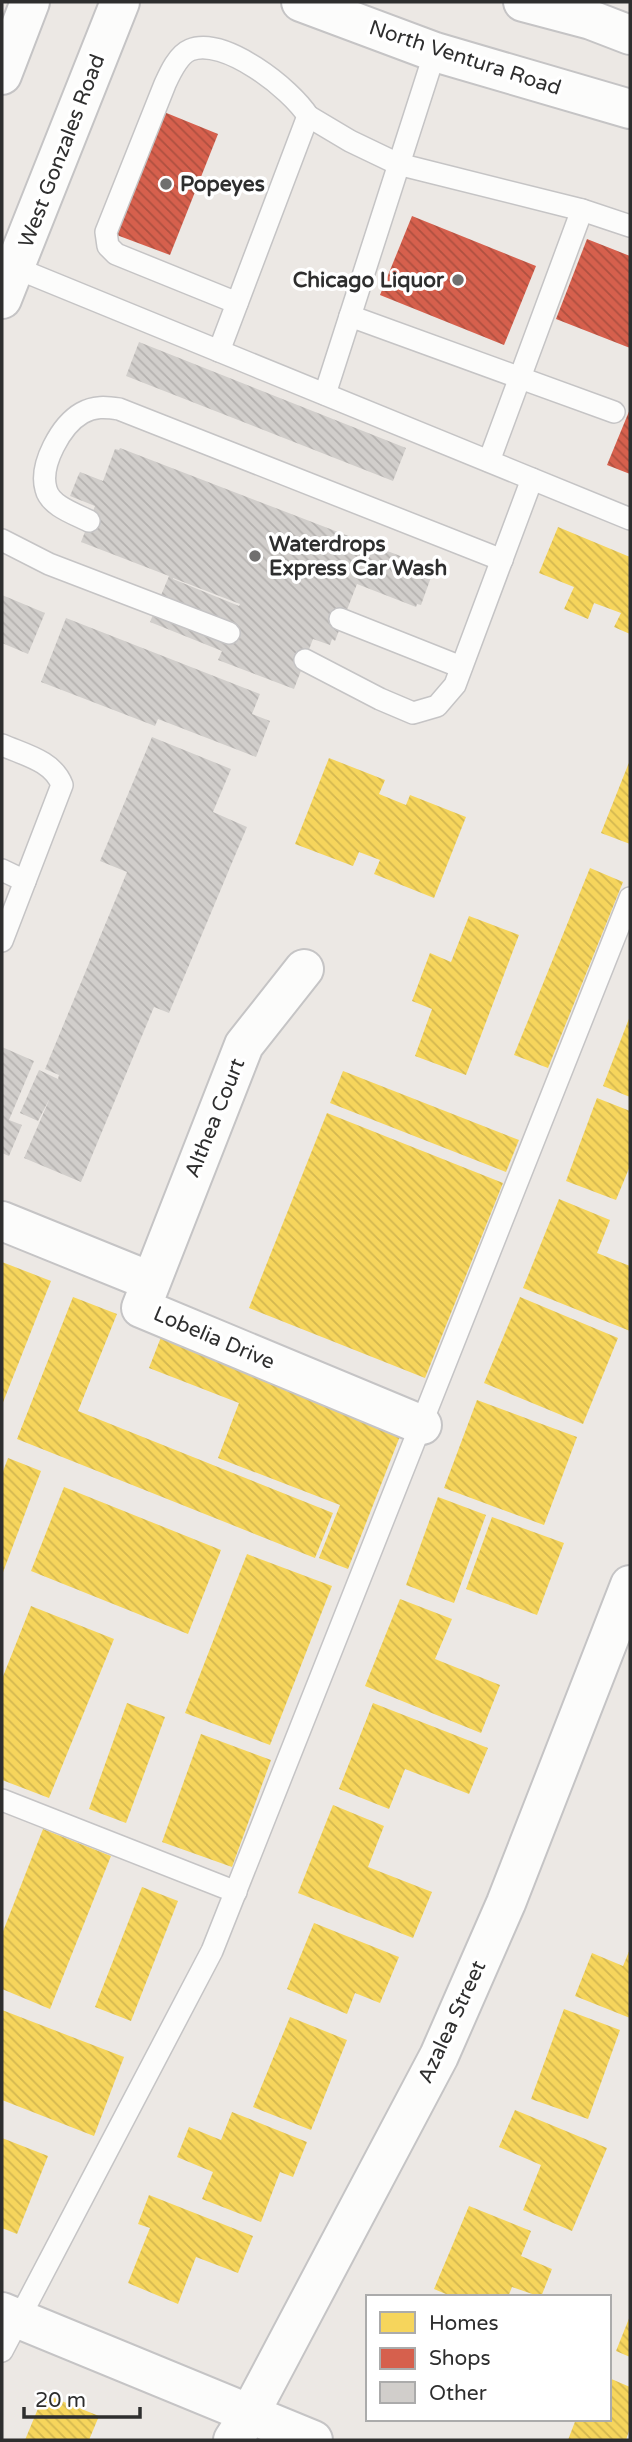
<svg xmlns="http://www.w3.org/2000/svg" width="632" height="2442" font-family="'Varela Round',sans-serif">
	<style>
		.homes { fill: url(#homes-back-hatch) }
		.shops { fill: url(#shops-back-hatch) }
		.building { fill: url(#building-back-hatch); fill-rule: evenodd }
		.lines { fill: none; stroke-linecap: round; stroke-linejoin: round }
		.lane-casing { stroke: #c5c4c5; stroke-width: 24 }
		.street-casing { stroke: #c5c4c5; stroke-width: 42 }
		.secondary-casing { stroke: #c5c4c5; stroke-width: 42 }
		.lane { stroke: #fcfcfb; stroke-width: 21 }
		.street { stroke: #fcfcfb; stroke-width: 38 }
		.secondary { stroke: #fcfcfb; stroke-width: 38 }
		.poi-dot { fill: #706f6e; stroke: #fff; stroke-width: 2.5 }
		.labels { text-anchor: middle; dominant-baseline: central; stroke-width: 7; stroke-linejoin: round; paint-order: stroke }
		.street-label { font-size: 21px; fill: #2e2e2e; stroke: #fff }
		.poi-label { font-size: 21px; font-weight: bold; fill: #2e2e2e; stroke: #fff; text-anchor: start }
	</style>
	<defs>
		<pattern id="homes-back-hatch" width="6" height="6" patternUnits="userSpaceOnUse" patternTransform="scale(1.75)"><rect width="6" height="6" fill="#f6d55c"/><path d="M-1 5l2 2M0 0l6 6M5-1l2 2" fill="none" stroke="#d3b750"/></pattern>
		<pattern id="shops-back-hatch" width="6" height="6" patternUnits="userSpaceOnUse" patternTransform="scale(1.75)"><rect width="6" height="6" fill="#d6604d"/><path d="M-1 5l2 2M0 0l6 6M5-1l2 2" fill="none" stroke="#ae5040"/></pattern>
		<pattern id="building-back-hatch" width="6" height="6" patternUnits="userSpaceOnUse" patternTransform="scale(1.75)"><rect width="6" height="6" fill="#d1cecb"/><path d="M-1 5l2 2M0 0l6 6M5-1l2 2" fill="none" stroke="#b4b1af"/></pattern>
	</defs>
	<rect width="100%" height="100%" fill="#ece8e4"/>
	<g class="homes">
		<polygon points="558,527 630,557 630,634 614,627 621,613 594,603 588,619 564,609 574,587 539,573"/>
		<polygon points="329,758 385,780 379,794 406,805 410,795 466,817 434,898 374,874 380,860 359,852 353,866 295,844"/>
		<polygon points="630,760 630,844 601,833"/>
		<polygon points="590,868 623,882 548,1068 514,1055"/>
		<polygon points="469,916 519,935 466,1075 415,1056 432,1009 412,1001 430,953 451,962"/>
		<polygon points="630,1016 630,1097 603,1086"/>
		<polygon points="343,1071 519,1140 506,1172 330,1103"/>
		<polygon points="597,1098 630,1111 630,1166 616,1200 566,1181"/>
		<polygon points="327,1113 503,1183 425,1378 249,1308"/>
		<polygon points="559,1199 610,1220 597,1253 630,1266 630,1331 523,1288"/>
		<polygon points="2,1262 51,1281 2,1405"/>
		<polygon points="73,1297 117,1314 78,1411 333,1513 315,1558 17,1439"/>
		<polygon points="520,1297 618,1338 583,1424 484,1383"/>
		<polygon points="163,1332 404,1426 348,1569 319,1558 340,1505 218,1458 239,1403 149,1368"/>
		<polygon points="477,1400 577,1437 544,1525 444,1488"/>
		<polygon points="8,1458 41,1471 2,1575 2,1474"/>
		<polygon points="64,1487 221,1550 188,1634 31,1571"/>
		<polygon points="438,1497 486,1515 454,1603 406,1585"/>
		<polygon points="492,1517 564,1543 537,1615 466,1589"/>
		<polygon points="247,1554 332,1586 270,1745 185,1713"/>
		<polygon points="400,1599 452,1619 435,1659 500,1685 481,1733 365,1686"/>
		<polygon points="31,1606 114,1639 49,1798 2,1780 2,1679"/>
		<polygon points="127,1703 165,1717 126,1823 89,1809"/>
		<polygon points="373,1703 488,1748 469,1794 405,1769 389,1809 339,1789"/>
		<polygon points="201,1734 271,1760 232,1867 162,1842"/>
		<polygon points="333,1805 384,1826 368,1867 432,1892 413,1938 298,1893"/>
		<polygon points="43,1829 111,1856 50,2009 2,1989 2,1934"/>
		<polygon points="142,1887 178,1901 131,2021 95,2007"/>
		<polygon points="314,1923 399,1957 380,2003 355,1993 347,2014 287,1989"/>
		<polygon points="630,1949 630,2018 575,1996 592,1953 623,1966"/>
		<polygon points="564,2009 620,2030 588,2119 531,2099"/>
		<polygon points="2,2010 124,2057 94,2136 2,2100"/>
		<polygon points="290,2017 347,2040 311,2130 253,2107"/>
		<polygon points="515,2110 607,2148 572,2231 523,2210 541,2165 499,2147"/>
		<polygon points="232,2112 307,2142 293,2177 280,2172 261,2222 202,2199 213,2172 177,2157 189,2127 221,2140"/>
		<polygon points="2,2138 48,2156 17,2234 2,2228"/>
		<polygon points="149,2195 253,2236 238,2273 196,2257 178,2304 128,2283 150,2228 138,2224"/>
		<polygon points="469,2206 531,2231 521,2256 552,2269 541,2297 512,2287 508,2297 453,2297 434,2289"/>
		<polygon points="630,2316 630,2357 616,2351"/>
		<polygon points="609,2378 630,2387 630,2428 626,2440 568,2440 576,2419 609,2419"/>
		<polygon points="44,2394 99,2416 89,2440 25,2440"/>
	</g>
	<g class="shops">
		<polygon points="164,112 218,134 170,255 114,234"/>
		<polygon points="412,216 536,266 504,345 380,295"/>
		<polygon points="587,239 630,256 630,348 556,319"/>
		<polygon points="630,409 630,474 607,465"/>
	</g>
	<g class="building">
		<polygon points="139,342 406,448 393,481 126,376"/>
		<path d="M 120,448 L 434,569 L 421,605 L 417,604 L 416,607 L 357,584 L 335,641 L 332,639 L 330,645 L 313,639 L 294,689 L 218,660 L 222,651 L 150,622 L 169,576 L 81,542 L 95,506 L 70,496 L 78,476 L 80,472 L 103,481 L 115,449 L 119,450 ZM 173,578 L 240,604 L 239,606 L 173,579 Z"/>
		<polygon points="2,595 45,613 28,654 2,643"/>
		<polygon points="66,618 260,694 252,714 270,721 256,757 158,719 155,726 41,682"/>
		<polygon points="152,737 231,769 213,812 247,827 169,1013 154,1007 81,1182 24,1158 50,1098 38,1121 20,1113 39,1070 58,1079 59,1075 45,1069 127,872 100,861"/>
		<polygon points="2,1047 34,1061 9,1120 22,1125 9,1156 2,1153"/>
	</g>
	<g class="lines">
		<defs>
			<g id="lane">
				<polyline points="16,268 630,519"/>
				<path d="M 237,303 L 116,254 L 108,246 L 106,232 L 165,84 C 170,73 178,55 190,50 C 224,36 291,89 308,116"/>
				<polyline points="350,316 614,412"/>
				<polyline points="219,351 308,116 350,141 398,164 582,210 630,226"/>
				<polyline points="325,394 435,52"/>
				<polyline points="489,461 582,210"/>
				<path d="M 89,521 C 75,514 50,506 46,489 C 39,465 61,425 82,413 C 94,406 106,407 119,409 L 502,560"/>
				<polyline points="2,540 49,564 229,633"/>
				<polyline points="340,619 461,667"/>
				<polyline points="305,660 380,699 413,713 437,706 455,685 532,479"/>
				<path d="M 2,745 C 25,755 53,761 62,785 L 2,941"/>
				<polyline points="2,870 25,881"/>
				<polyline points="2,1800 236,1892"/>
				<polyline points="2,2351 212,1951 630,898"/>
			</g>
			<g id="street">
				<polyline points="304,969 244,1045 141,1308 422,1425"/>
				<polyline points="2,1221 150,1281"/>
				<polyline points="2,2312 313,2440"/>
				<polyline points="233,2440 249,2415 439,2056 506,1903 630,1585"/>
			</g>
			<g id="secondary">
				<polyline points="301,2 435,52 630,109"/>
				<polyline points="523,2 591,20 630,35"/>
				<polyline points="2,75 30,2"/>
				<polyline points="2,299 120,2"/>
			</g>
		</defs>
		<use href="#lane" class="lane-casing"/>
		<use href="#street" class="street-casing"/>
		<use href="#secondary" class="secondary-casing"/>
		<use href="#lane" class="lane"/>
		<use href="#street" class="street"/>
		<use href="#secondary" class="secondary"/>
	</g>
	<g class="poi-dot">
		<circle cx="166" cy="184" r="7"/>
		<circle cx="458" cy="280" r="7"/>
		<circle cx="255" cy="556" r="7"/>
	</g>
	<g class="labels">
		<g class="street-label">
			<text transform="translate(465 58) rotate(18)">North Ventura Road</text>
			<text transform="translate(62 151) rotate(-69)">West Gonzales Road</text>
			<text transform="translate(215 1118) rotate(-68)">Althea Court</text>
			<text transform="translate(214 1338) rotate(23)">Lobelia Drive</text>
			<text transform="translate(452 2022) rotate(-65)">Azalea Street</text>
		</g>
		<g class="poi-label">
			<text x="180" y="184">Popeyes</text>
			<text x="444" y="280" text-anchor="end">Chicago Liquor</text>
			<text x="269" y="544">Waterdrops<tspan x="269" dy="24">Express Car Wash</tspan></text>
		</g>
	</g>
	<rect width="632" height="2442" fill="none" stroke="#2e2e2e" stroke-width="7"/>
	<rect x="366" y="2295" width="245" height="126" fill="#ffffff" stroke="#ababab" stroke-width="2"/>
	<rect x="380" y="2312" width="35" height="21" fill="#f6d55c" stroke="#ababab" stroke-width="2"/>
	<text x="429" y="2330" font-size="21" fill="#2e2e2e">Homes</text>
	<rect x="380" y="2348" width="35" height="21" fill="#d6604d" stroke="#ababab" stroke-width="2"/>
	<text x="429" y="2365" font-size="21" fill="#2e2e2e">Shops</text>
	<rect x="380" y="2382" width="35" height="21" fill="#d1cecb" stroke="#ababab" stroke-width="2"/>
	<text x="429" y="2400" font-size="21" fill="#2e2e2e">Other</text>
	<path d="M24 2407v10h116v-10" fill="none" stroke="#2e2e2e" stroke-width="3.5"/>
	<text x="35" y="2407" font-size="21" fill="#2e2e2e" stroke="#ffffff" stroke-width="5" paint-order="stroke">20 m</text>
</svg>
